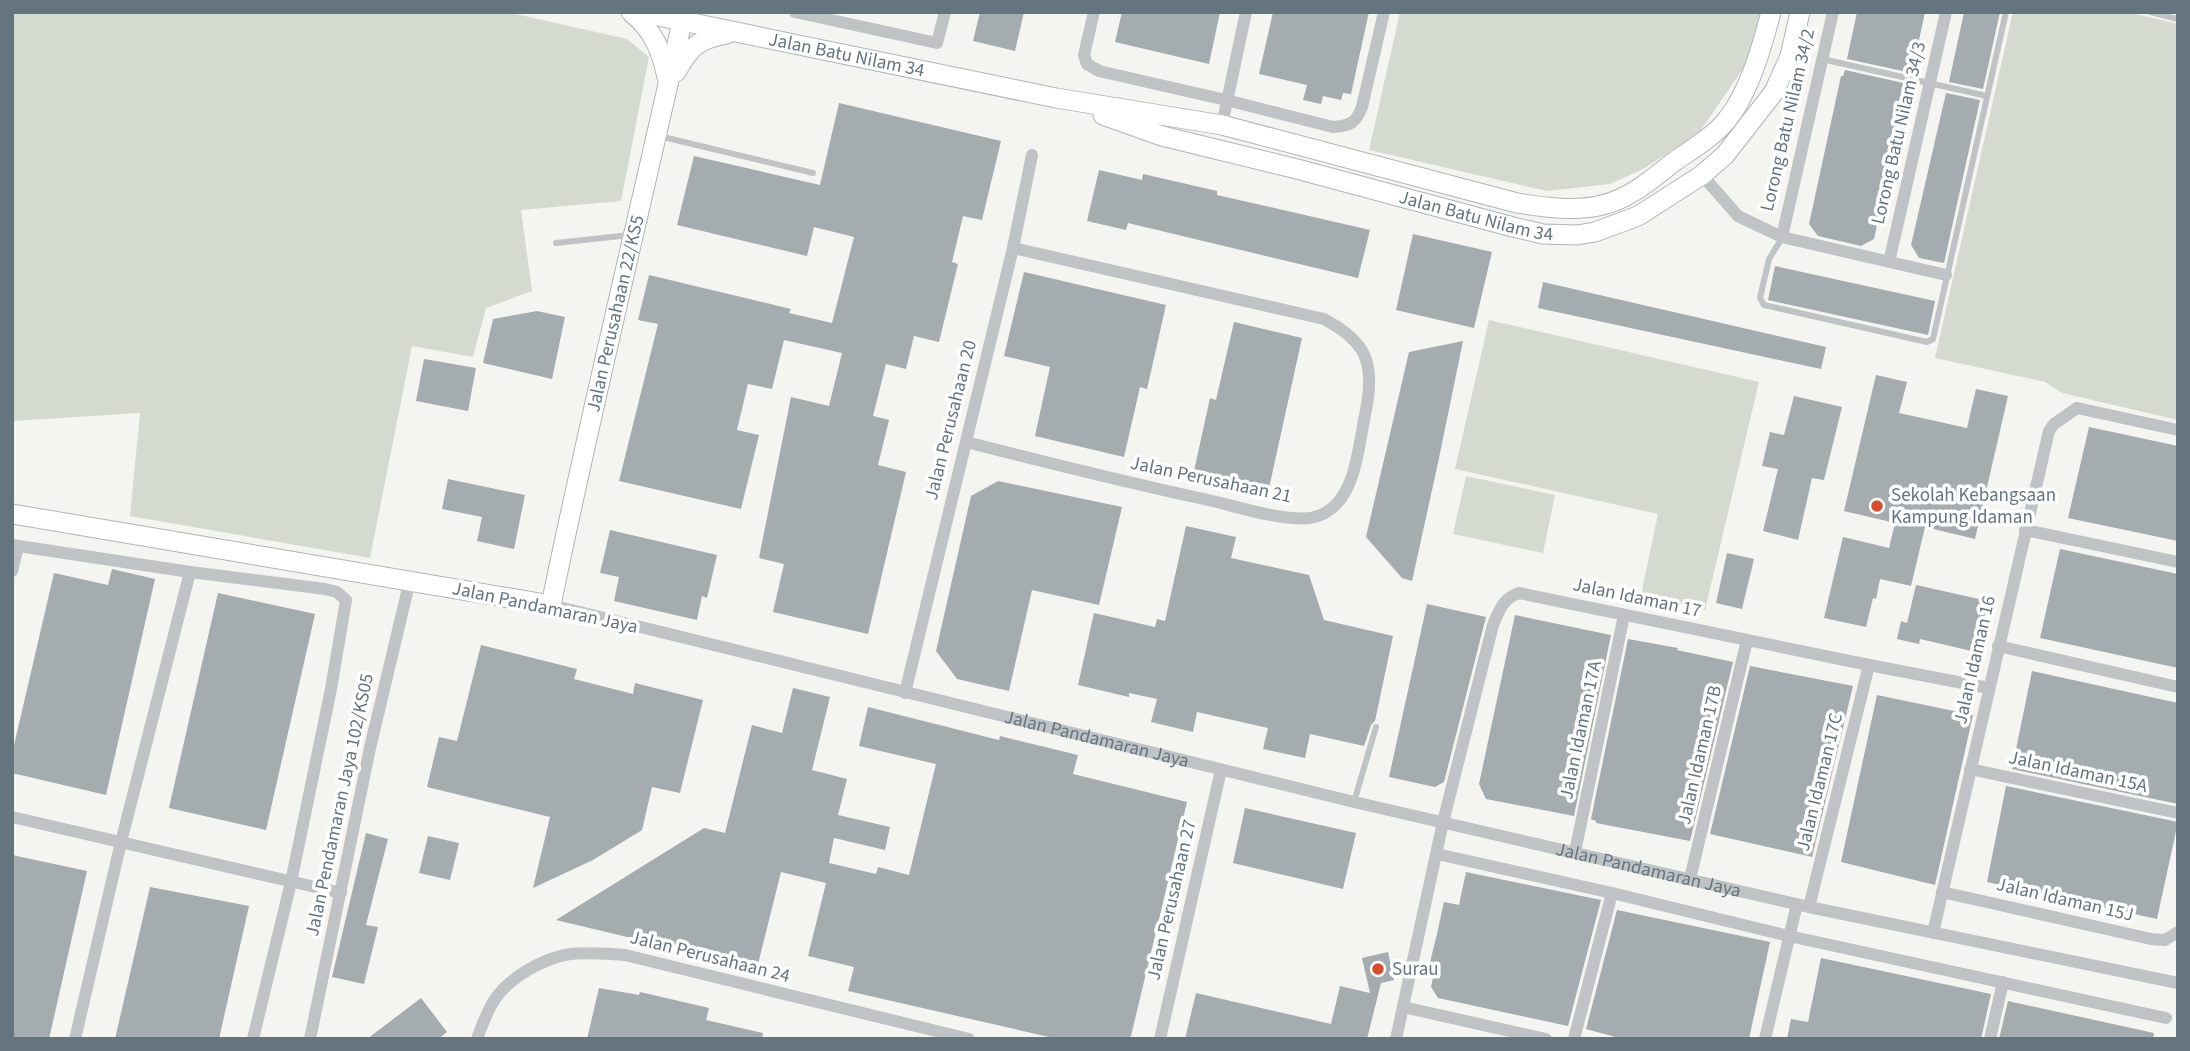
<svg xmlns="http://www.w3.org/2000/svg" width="2190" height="1051" font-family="'Source Sans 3',sans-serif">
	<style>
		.green { fill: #d5dad1 }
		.building { fill: #a4acb0 }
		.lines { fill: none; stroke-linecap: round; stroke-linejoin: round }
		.secondary-casing { stroke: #b0b5b8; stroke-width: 21 }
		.lane { stroke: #bfc3c6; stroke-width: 6 }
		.street { stroke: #bfc3c6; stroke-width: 12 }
		.secondary { stroke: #fff; stroke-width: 19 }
		.poi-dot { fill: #d64c2d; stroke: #fff; stroke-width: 2.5 }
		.labels { text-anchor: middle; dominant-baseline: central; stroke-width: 7; stroke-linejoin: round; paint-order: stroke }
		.street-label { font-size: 19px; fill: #65757f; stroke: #fff }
		.poi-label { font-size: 19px; fill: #65757f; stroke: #fff; text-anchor: start }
	</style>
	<rect width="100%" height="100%" fill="#f4f4f0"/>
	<g class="green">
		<polygon points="12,12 507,12 627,39 649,57 621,201 521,210 532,291 486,308 473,357 412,346 370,558 130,516 140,413 12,421"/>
		<polygon points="1400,12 1764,12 1755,51 1699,133 1643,169 1610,184 1547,191 1369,150"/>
		<polygon points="2013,12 2127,12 2178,24 2178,420 2062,393 2045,382 1935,358"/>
		<polygon points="1489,320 1759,382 1705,610 1641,595 1658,514 1455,469"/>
		<polygon points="1466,476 1555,495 1543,553 1453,534"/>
	</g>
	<g class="building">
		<polygon points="980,12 1024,12 1015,51 973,41"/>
		<polygon points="1122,12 1220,12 1209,64 1115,42"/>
		<polygon points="1273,12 1369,12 1351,94 1343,93 1341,100 1323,96 1321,104 1303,100 1307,85 1259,74"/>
		<polygon points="1857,12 1925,12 1912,73 1847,59"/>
		<polygon points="1964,12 2000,12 1983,89 1949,82"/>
		<polygon points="1845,70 1908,84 1874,239 1861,246 1818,236 1809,224 1841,76 1843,76"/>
		<polygon points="1946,93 1980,100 1944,263 1919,258 1911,245"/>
		<polygon points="839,103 1001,141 982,220 963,216 952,262 958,264 939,342 914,336 906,369 886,364 873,416 889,420 878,465 906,472 868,634 773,612 784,564 759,558 791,397 829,406 842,353 784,340 772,389 748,384 737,430 759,435 741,509 619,481 658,324 638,320 649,275 791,309 789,313 832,323 854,237 814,227 807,256 677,225 694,156 820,185"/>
		<polygon points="1099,170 1142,180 1143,174 1217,191 1217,195 1370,230 1358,278 1128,223 1126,230 1087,221"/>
		<polygon points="1413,234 1492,252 1474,328 1396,310"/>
		<polygon points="1775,266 1935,301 1928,335 1768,300"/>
		<polygon points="1024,272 1166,305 1147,389 1140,387 1124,457 1035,436 1050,367 1004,356"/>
		<polygon points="1543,282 1826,347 1821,369 1538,308"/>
		<polygon points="537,311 565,317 552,379 483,363 493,319"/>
		<polygon points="1234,322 1302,338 1269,488 1194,471 1210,398 1216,400"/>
		<polygon points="1463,341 1438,463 1412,581 1402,578 1366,537 1409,352"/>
		<polygon points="424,359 476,368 468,411 416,401"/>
		<polygon points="1876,375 1907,382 1899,413 1967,428 1976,389 2008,396 1975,539 1925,527 1911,586 1880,579 1876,599 1873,598 1866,627 1824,618 1843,537 1889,548 1895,523 1844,511"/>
		<polygon points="1794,396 1842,407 1824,480 1812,478 1798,540 1763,531 1778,469 1762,466 1770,432 1784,435"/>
		<polygon points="2089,427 2178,446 2178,541 2068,518"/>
		<polygon points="448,479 525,495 514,549 477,541 482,517 442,509"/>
		<polygon points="998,481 1122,507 1099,605 1032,590 1009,691 957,679 936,651 971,496"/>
		<polygon points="1186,526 1236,537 1231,558 1309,575 1324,620 1393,636 1375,721 1371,725 1364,746 1310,734 1305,758 1263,749 1268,728 1197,712 1193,732 1151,722 1157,699 1129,693 1129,697 1078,685 1094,613 1155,627 1157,619 1165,621"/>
		<polygon points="610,530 717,555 707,598 702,596 697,620 614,601 619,577 600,573"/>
		<polygon points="2060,549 2178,574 2178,668 2040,638"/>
		<polygon points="1727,553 1754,559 1742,609 1716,603"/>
		<polygon points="112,569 155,579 106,795 12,773 12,754 54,573 108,585"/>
		<polygon points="1916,585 1988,601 1976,652 1920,639 1919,644 1897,639 1901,621 1907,623"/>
		<polygon points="218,593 315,614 266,830 169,808"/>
		<polygon points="1427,604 1486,617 1444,782 1435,787 1389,777"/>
		<polygon points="1515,615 1611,635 1574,816 1486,799 1479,784"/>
		<polygon points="1628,639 1678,648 1677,650 1733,662 1690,841 1596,823 1596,821 1591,819"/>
		<polygon points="481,645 577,669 574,679 633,694 635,683 703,700 680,793 652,787 642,830 593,860 533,888 550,817 427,787 439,737 457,741"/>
		<polygon points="1750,666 1853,686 1812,857 1710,834"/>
		<polygon points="2032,671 2178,703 2178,804 2012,769"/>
		<polygon points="793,688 830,697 812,770 847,779 838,815 890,827 885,850 834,838 829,863 876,874 878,867 909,875 936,764 859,746 868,707 999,740 1000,736 1078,755 1073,774 1187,802 1131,1036 1126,1039 1058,1039 848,991 854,967 808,956 826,883 781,872 757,968 556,920 704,828 725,833 752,725 782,733"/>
		<polygon points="1877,695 1973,715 1935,885 1841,862"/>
		<polygon points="2006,786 2178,822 2157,919 1987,882"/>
		<polygon points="1245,808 1356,833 1343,889 1233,863"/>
		<polygon points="366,833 388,839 366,925 378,927 364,984 332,977"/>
		<polygon points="428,836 459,843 450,880 419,873"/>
		<polygon points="12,855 87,871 49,1039 12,1039"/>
		<polygon points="1466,872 1601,900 1568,1026 1438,998 1431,987 1435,967 1429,966 1436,938 1444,902 1459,905"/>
		<polygon points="150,887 249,906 219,1039 115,1039"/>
		<polygon points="1617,910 1770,942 1749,1039 1623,1039 1586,1029"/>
		<polygon points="1388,952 1394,980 1381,983 1367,1039 1185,1039 1196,993 1331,1024 1340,986 1370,993 1362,958"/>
		<polygon points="1821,958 1991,994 1981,1039 1787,1039 1791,1019 1808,1022"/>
		<polygon points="599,988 639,995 640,992 709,1008 706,1020 763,1033 762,1039 587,1039"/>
		<polygon points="421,998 447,1032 438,1039 367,1039"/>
		<polygon points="2008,1001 2154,1033 2153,1039 1999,1039"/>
	</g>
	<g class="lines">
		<defs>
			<g id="secondary">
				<path d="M 631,12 C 653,30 661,49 667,77"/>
				<path id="s2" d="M 639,12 L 1056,98 L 1222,125 L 1517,203 C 1544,207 1575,212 1602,205 C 1628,199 1650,181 1671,164 C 1689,151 1712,138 1726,121 C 1749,93 1762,47 1771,12"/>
				<path d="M 676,72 C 690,47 698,39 727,34"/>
				<path id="s3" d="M 1103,115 L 1162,136 L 1297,169 L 1513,227 L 1543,234 L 1577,235 L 1595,232 L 1638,216 L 1702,175 L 1725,155 L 1774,92 L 1790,56 L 1800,12"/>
				<path id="s4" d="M 12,514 L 551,605 C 591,410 639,216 682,22"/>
			</g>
		</defs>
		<use href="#secondary" class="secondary-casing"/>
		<g class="lane">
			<polyline points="2150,12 2178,19"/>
			<polyline points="1822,59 1987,96"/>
			<polyline points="659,136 813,173"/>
			<polyline points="1782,238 1769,259 1760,298 1764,305 1927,342 1933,339 2006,12"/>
			<polyline points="556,243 630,235"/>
			<polyline points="1354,802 1376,727"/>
		</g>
		<g class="street">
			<polyline points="795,12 937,43 945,12"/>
			<path d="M 1094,12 L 1084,55 L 1087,64 L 1099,71 L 1226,100 L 1333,127 C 1350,126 1356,123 1362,107 L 1384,12"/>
			<polyline points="1222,125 1246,12"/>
			<polyline points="1702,175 1738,216 1782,237 1946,275"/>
			<polyline points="1782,237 1833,12"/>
			<polyline points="1889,262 1946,12"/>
			<path d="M 966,442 C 1045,462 1124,482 1204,499 C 1232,505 1263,516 1292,518 C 1305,519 1317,519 1328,511 C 1357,493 1359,441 1366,410 C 1375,363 1367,342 1324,319 L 1013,248"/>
			<polyline points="2025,530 2178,562"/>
			<polyline points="12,545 190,572 325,589 337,592 346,600 331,689 291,882 253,1039"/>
			<polyline points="12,571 18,546"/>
			<path id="s1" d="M 551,605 L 1354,802 L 1809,907 L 2178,983"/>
			<polyline points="1998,646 2178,687"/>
			<polyline points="905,693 1013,248 1032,155"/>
			<polyline points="1970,769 2178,813"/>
			<polyline points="12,817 341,893"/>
			<polyline points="1575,852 1624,615"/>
			<polyline points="1437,854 1612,893 1789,936 2166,1018"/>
			<polyline points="1690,879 1747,640"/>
			<polyline points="1942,892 2151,939 2165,940 2178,932"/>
			<polyline points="1809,907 1869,665"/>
			<polyline points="1933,933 2049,431 2054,424 2077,408 2178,430"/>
			<polyline points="1403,1007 1546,1039"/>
			<polyline points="75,1039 121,842 190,572"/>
			<polyline points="310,1039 370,748 410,580"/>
			<path d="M 477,1039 C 482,1025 487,1011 495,999 C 510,977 544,958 570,954 C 588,952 607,954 625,955 L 969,1039"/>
			<polyline points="1160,1039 1221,770"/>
			<path d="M 1396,1039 L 1443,822 L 1493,625 C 1499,611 1503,598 1519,593 L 1869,665 L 1989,688"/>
			<polyline points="1574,1039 1612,893"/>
			<polyline points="1765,1039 1797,904"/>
			<polyline points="1990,1039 2003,982"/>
		</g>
		<use href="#secondary" class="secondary"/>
	</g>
	<g class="poi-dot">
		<circle cx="1877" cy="506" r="7"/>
		<circle cx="1378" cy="969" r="7"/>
	</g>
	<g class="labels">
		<g class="street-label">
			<text stroke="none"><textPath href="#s2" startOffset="212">Jalan Batu Nilam 34</textPath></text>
			<text transform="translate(1788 120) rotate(-77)">Lorong Batu Nilam 34/2</text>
			<text transform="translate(1899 133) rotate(-77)">Lorong Batu Nilam 34/3</text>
			<text stroke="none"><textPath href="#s3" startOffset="387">Jalan Batu Nilam 34</textPath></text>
			<text stroke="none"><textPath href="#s4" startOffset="845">Jalan Perusahaan 22/KS5</textPath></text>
			<text transform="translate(951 420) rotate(-76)">Jalan Perusahaan 20</text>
			<text transform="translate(1211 480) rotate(12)">Jalan Perusahaan 21</text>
			<text transform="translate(1637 598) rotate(12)">Jalan Idaman 17</text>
			<text transform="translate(545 608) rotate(12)">Jalan Pandamaran Jaya</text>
			<text transform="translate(1975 660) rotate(-77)">Jalan Idaman 16</text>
			<text transform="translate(1581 730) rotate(-78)">Jalan Idaman 17A</text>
			<text stroke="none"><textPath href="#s1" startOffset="562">Jalan Pandamaran Jaya</textPath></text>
			<text transform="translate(1700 755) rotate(-77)">Jalan Idaman 17B</text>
			<text transform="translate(2078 772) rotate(12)">Jalan Idaman 15A</text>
			<text transform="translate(1820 782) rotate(-76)">Jalan Idaman 17C</text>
			<text transform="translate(340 805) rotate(-78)">Jalan Pendamaran Jaya 102/KS05</text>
			<text stroke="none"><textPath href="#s1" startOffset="1129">Jalan Pandamaran Jaya</textPath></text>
			<text transform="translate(1172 900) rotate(-77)">Jalan Perusahaan 27</text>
			<text transform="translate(2065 900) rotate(13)">Jalan Idaman 15J</text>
			<text transform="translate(710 957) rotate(14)">Jalan Perusahaan 24</text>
		</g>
		<g class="poi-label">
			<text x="1891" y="495">Sekolah Kebangsaan<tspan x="1891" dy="22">Kampung Idaman</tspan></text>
			<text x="1392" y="969">Surau</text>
		</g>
	</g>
	<rect width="2190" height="1051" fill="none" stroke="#65757f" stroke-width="28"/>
</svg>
